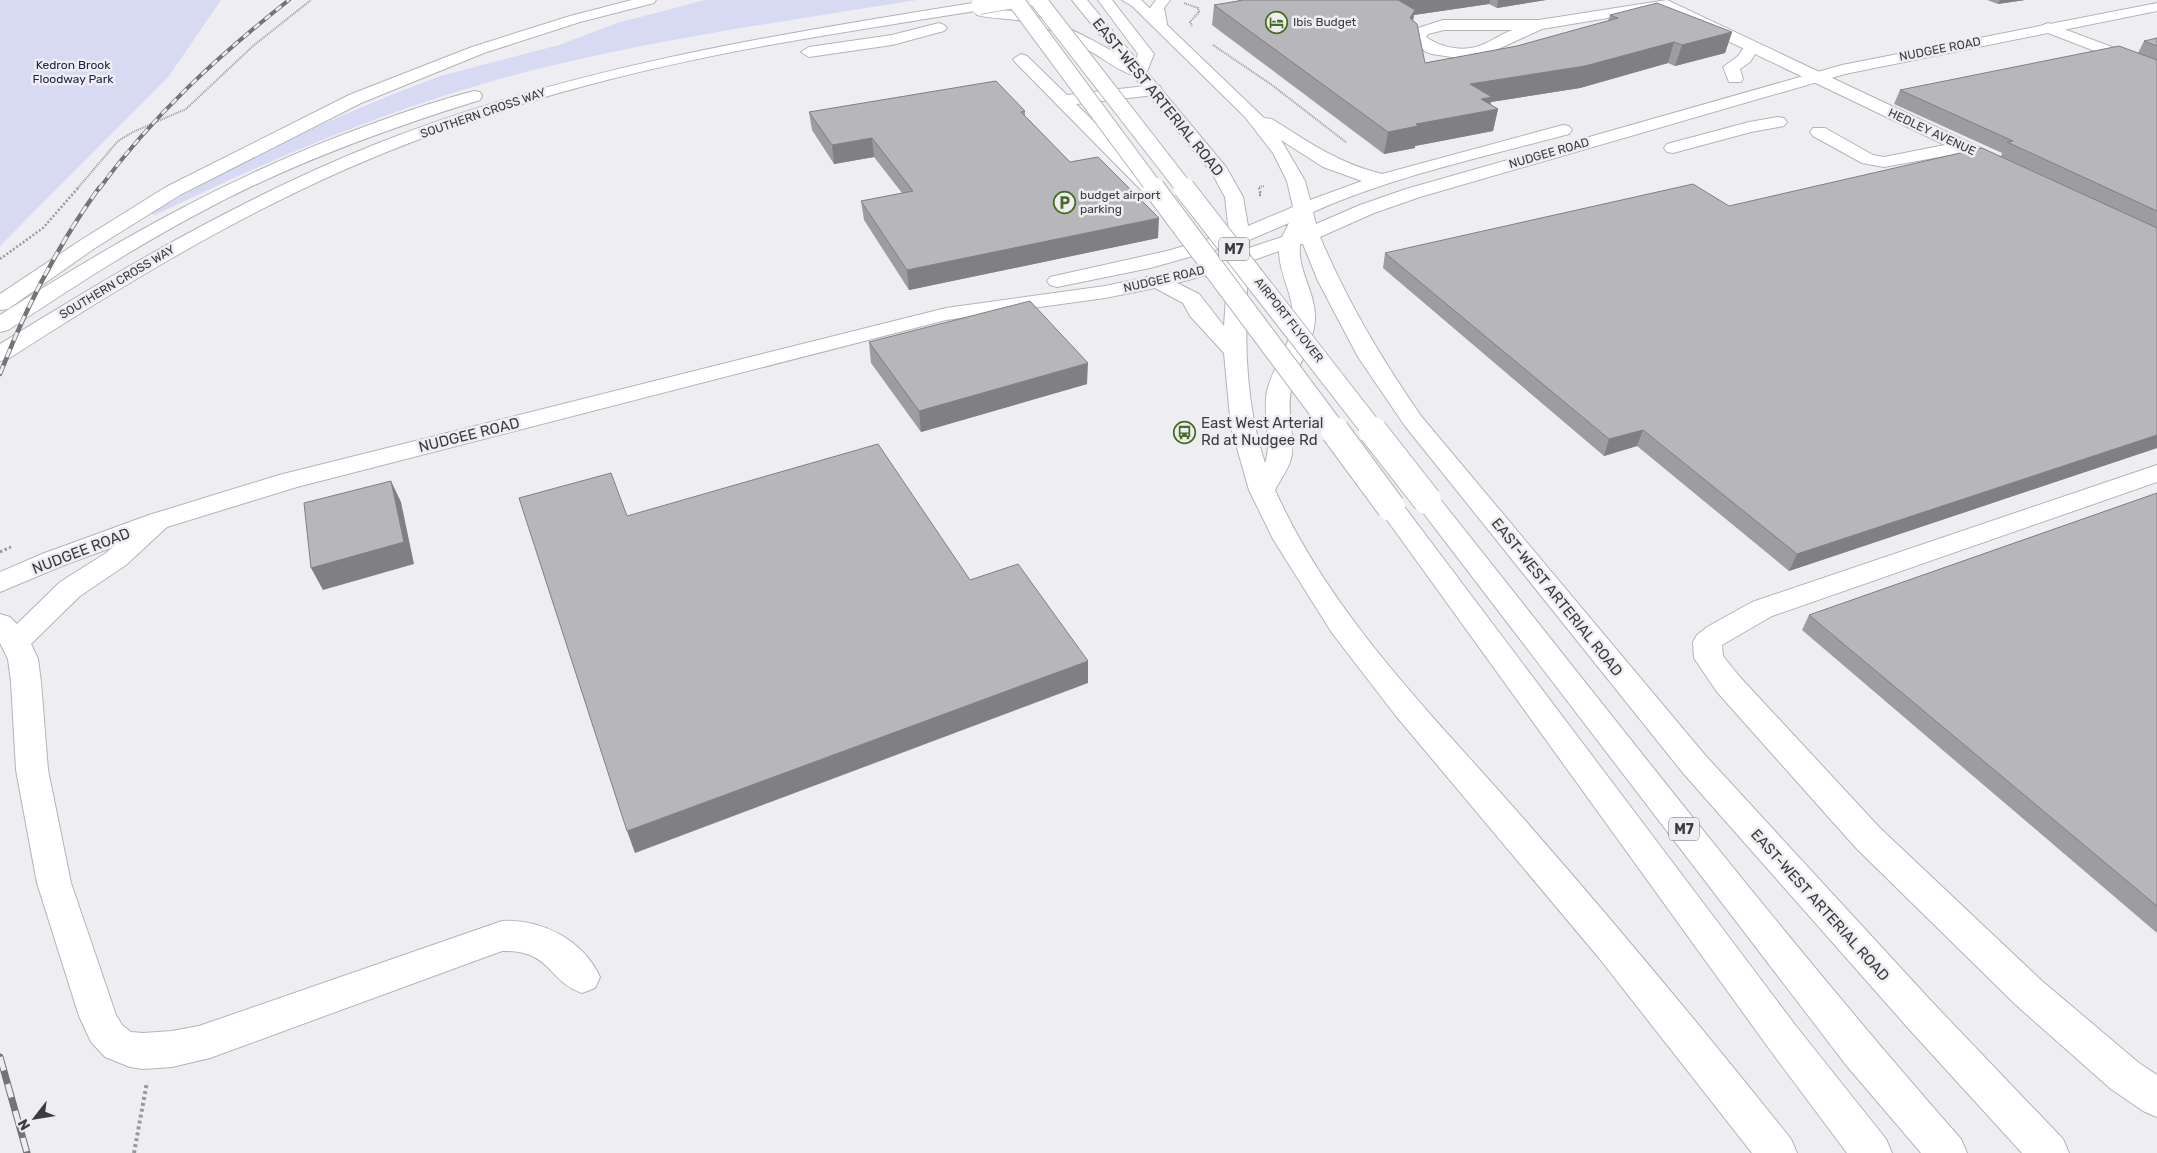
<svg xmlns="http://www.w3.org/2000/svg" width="2157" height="1153" font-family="Rubik,sans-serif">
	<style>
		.green { fill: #d8daf4 }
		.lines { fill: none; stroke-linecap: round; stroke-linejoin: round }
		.minor-casing { stroke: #b4b4b8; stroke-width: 2 }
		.major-casing { stroke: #b4b4b8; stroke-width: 2 }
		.highway-casing { stroke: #b4b4b8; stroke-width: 2 }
		.path-far3 { stroke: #9a9a9d; stroke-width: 2; stroke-dasharray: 1 1; stroke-linecap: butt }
		.path-far2 { stroke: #9a9a9d; stroke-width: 2.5; stroke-dasharray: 2 2; stroke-linecap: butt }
		.path-far1 { stroke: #9a9a9d; stroke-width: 3; stroke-dasharray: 2.5 2.5; stroke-linecap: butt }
		.path { stroke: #9a9a9d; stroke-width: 4; stroke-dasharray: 3 3; stroke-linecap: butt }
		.minor { fill: #fff; fill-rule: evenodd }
		.major { fill: #fff; fill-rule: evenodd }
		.highway { fill: #fff; fill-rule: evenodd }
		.rail-far2-casing { stroke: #747476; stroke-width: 4 }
		.rail-far1-casing { stroke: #747476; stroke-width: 4.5 }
		.rail-casing { stroke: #747476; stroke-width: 7 }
		.rail-far2 { stroke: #eeeef2; stroke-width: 2.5; stroke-dasharray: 7; stroke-linecap: butt }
		.rail-far1 { stroke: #eeeef2; stroke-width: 3; stroke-dasharray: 9; stroke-linecap: butt }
		.rail { stroke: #eeeef2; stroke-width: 5; stroke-dasharray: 14; stroke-linecap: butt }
		.highway-bridge-far2-casing { stroke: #b4b4b8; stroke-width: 18; stroke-linecap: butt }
		.highway-bridge-far1-casing { stroke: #b4b4b8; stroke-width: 23; stroke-linecap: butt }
		.highway-bridge-casing { stroke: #b4b4b8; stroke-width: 30; stroke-linecap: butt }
		.highway-bridge-far2 { stroke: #fff; stroke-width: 16 }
		.highway-bridge-far1 { stroke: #fff; stroke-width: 21 }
		.highway-bridge { stroke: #fff; stroke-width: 28 }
		.wall { fill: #9d9da1 }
		.shaded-wall { fill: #808083 }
		.building { fill: #b7b7bb; stroke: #808083 }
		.labels { text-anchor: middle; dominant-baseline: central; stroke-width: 5; stroke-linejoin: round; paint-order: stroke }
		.far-poi-label { font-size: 12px; fill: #3c3c3d; stroke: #eeeef2; text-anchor: start }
		.far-street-label { font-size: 12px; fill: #3c3c3d; stroke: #eeeef2 }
		.far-park-label { font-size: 12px; fill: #25224e; stroke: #eeeef2 }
		.shield { fill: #eeeef2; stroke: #717173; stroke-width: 1 }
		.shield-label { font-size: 14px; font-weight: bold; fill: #3c3c3d }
		.street-label { font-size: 15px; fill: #3c3c3d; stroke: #eeeef2 }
		.poi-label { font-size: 15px; fill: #3c3c3d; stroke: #eeeef2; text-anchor: start }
	</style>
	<rect width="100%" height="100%" fill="#eeeef2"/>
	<g class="green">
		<polygon points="0,0 221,0 169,76 0,246"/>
		<path d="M 705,0 L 917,0 C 775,23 632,42 493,81 C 375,114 265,162 155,215 L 150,213 L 245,162 L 327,122 L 391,95 L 440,76 L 559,45 L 617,23 Z"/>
	</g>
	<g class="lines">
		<defs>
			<g id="minor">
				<path d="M 1667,0 L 1970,143 L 2011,163 L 2014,167 L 2011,171 L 1999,171 L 1961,153 L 1884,167 L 1862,163 L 1813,136 L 1810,132 L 1813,128 L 1825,128 L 1873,155 L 1884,157 L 1945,145 L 1661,9 L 1542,29 L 1485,55 L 1458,58 L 1432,54 L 1426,52 L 1409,38 L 1418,28 L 1443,20 L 1539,20 ZM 1444,30 L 1513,30 C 1502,33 1494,40 1484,44 C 1466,53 1441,48 1426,37 L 1428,34 Z"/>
				<polygon points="2048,23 2157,64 2157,75 2043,31 2040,28 2043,25"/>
				<polygon points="1021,54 1027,56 1067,95 1154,85 1160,86 1162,90 1160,94 1154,95 1076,104 1160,187 1162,191 1160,195 1146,195 1015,62 1013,59"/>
				<polygon points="1778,117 1784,118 1787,122 1784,126 1751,132 1673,153 1667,152 1664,148 1667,144 1749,122"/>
				<polygon points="2157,465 2157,482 1772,616 1722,645 1723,656 1739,676 1880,828 2042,981 2139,1063 2157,1075 2157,1117 2143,1111 2111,1089 2016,1005 1856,848 1717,692 1694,658 1693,642 1697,635 1707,627 1752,602"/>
				<path d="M 158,513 L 167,515 L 171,521 L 167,527 L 126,565 L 80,596 L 31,644 L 38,659 L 41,682 L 48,770 L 71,883 L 116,1015 L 122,1025 L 131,1032 L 143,1033 L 172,1031 L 199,1026 L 502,921 C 542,919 583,940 600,977 L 595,988 L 582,993 C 546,980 552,950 502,951 L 210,1058 L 172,1067 L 143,1069 L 130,1067 L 105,1057 L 91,1042 L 79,1016 L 37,883 L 16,770 L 11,682 L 8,659 L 0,643 L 0,614 L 10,617 L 17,624 L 60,582 L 106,553 L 149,515 Z"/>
			</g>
			<g id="major">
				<path d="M 1072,0 L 1087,0 L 1226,167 L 1243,197 L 1248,226 L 1293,207 L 1287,181 L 1273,153 L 1245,117 L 1126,0 L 1141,0 L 1264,118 L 1272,119 C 1310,143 1338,163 1382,174 L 1563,125 L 1569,126 L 1572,130 L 1569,134 C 1483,157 1394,176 1313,212 L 1316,224 L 1360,205 L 1406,189 L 1842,65 L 2157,3 L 2157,11 L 1845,74 L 1420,197 L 1374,213 L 1320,237 C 1348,303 1381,358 1421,416 L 1705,755 L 1934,1004 L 2063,1139 L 2069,1153 L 2022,1153 L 1908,1028 L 1683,773 L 1405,426 L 1358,357 L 1318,281 L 1303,244 L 1300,244 C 1297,271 1316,292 1315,319 C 1314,344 1296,366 1291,391 C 1286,413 1296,437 1291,459 C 1288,470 1280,480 1275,490 C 1332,617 1433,715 1523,818 C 1615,923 1704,1030 1791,1139 L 1797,1153 L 1752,1153 L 1599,958 L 1396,716 L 1332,633 L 1273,539 L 1249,490 L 1231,427 L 1224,353 L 1190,316 L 1183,303 L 1155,288 L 1105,298 L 946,320 L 297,487 L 167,527 L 62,566 L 0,592 L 0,572 L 42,554 L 149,515 L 279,475 L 946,308 L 1105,286 L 1186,269 L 1229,255 L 1229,246 L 1150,268 L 1057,287 L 1050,285 L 1047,281 L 1050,277 L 1167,251 L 1229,233 L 1225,197 L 1212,173 ZM 1281,140 L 1323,167 L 1362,181 L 1310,200 L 1305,181 ZM 1289,223 L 1282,237 L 1249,248 L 1249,240 ZM 1279,251 C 1279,275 1294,295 1293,319 C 1292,344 1273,366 1267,391 C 1262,414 1273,440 1265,463 C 1243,397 1245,330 1248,262 ZM 1228,269 L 1224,326 L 1199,294 L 1177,283 Z"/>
				<polygon points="1752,41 1760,46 1750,62 1740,69 1743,79 1741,82 1729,82 1723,67 1738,56 1747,43"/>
			</g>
			<g id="highway">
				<polygon points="632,0 656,0 654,3 580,22 484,53 361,103 180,195 95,248 8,309 0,310 0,294 81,240 166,187 349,95 472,47 570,16"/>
				<path d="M 1098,0 L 1112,0 L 1154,54 L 1145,76 C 1130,80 1103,58 1090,51 C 1069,39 1047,26 1023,21 C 1008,18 992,19 977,15 L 975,11 C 853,31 731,48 611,79 C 520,102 430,132 344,170 C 226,222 117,289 8,359 L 0,361 L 0,344 C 121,269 243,197 376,144 C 570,67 774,35 979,2 L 984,3 L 985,8 C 1045,12 1084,34 1134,64 L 1138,54 Z"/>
				<polygon points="1122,0 1139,0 1146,6 1139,10"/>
				<polygon points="1156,0 1170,0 1164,8 1167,24 1159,29 1151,24 1150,8"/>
				<polygon points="939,23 944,25 947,28 944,31 892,45 809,57 801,52 809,47 892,35"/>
				<path d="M 474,91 L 480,92 L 482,96 L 480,100 C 383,130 288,165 199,213 C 133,248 70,289 8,330 L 0,332 L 0,315 C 119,239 236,173 369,125 C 404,112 439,100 474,91 Z"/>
				<path d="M 1427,492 L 1436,494 C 1609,711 1778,931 1961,1139 L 1967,1153 L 1921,1153 L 1846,1065 L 1418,506 L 1414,500 L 1418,494 Z"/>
				<polygon points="1391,499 1400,501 1796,1026 1886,1139 1892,1153 1847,1153 1770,1050 1382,513 1378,507 1382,501"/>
			</g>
		</defs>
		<use href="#minor" class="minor-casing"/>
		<use href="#major" class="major-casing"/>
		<use href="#highway" class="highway-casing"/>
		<g class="path-far3">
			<polyline points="1184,3 1198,8 1199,12 1190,22 1192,26"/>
			<polyline points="1213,45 1272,85 1347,143"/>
			<polyline points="77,189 118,141 133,132 186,109 253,46 311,0"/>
			<polyline points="1259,189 1259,187 1265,186"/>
		</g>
		<g class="path-far2">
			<polyline points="1259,195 1261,195 1259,188"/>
			<polyline points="0,259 43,228 78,188"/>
		</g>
		<polyline class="path-far1" points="0,552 11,547"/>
		<polyline class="path" points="134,1153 147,1082"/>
		<use href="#minor" class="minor"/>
		<use href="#major" class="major"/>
		<use href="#highway" class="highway"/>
		<defs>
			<path id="rail-far2" d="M 99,189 C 152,116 218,56 289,0"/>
			<path id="rail-far1" d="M 0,374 C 26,307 57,246 99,188"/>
			<polyline id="rail" points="0,1057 27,1153"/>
		</defs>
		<use href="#rail-far2" class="rail-far2-casing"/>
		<use href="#rail-far1" class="rail-far1-casing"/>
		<use href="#rail" class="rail-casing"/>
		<use href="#rail-far2" class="rail-far2"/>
		<use href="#rail-far1" class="rail-far1"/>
		<use href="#rail" class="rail"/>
		<defs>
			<g id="highway-bridge-far2">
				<polyline points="1015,0 1155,189"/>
				<polyline points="1038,0 1185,189"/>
				<polyline points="979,6 1013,0"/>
			</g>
			<g id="highway-bridge-far1">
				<polyline points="1154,188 1336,432"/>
				<polyline points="1184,188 1374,432"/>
			</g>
			<g id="highway-bridge">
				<polyline points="1335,431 1391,507"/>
				<polyline points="1373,431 1427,500"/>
			</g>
		</defs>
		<use href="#highway-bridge-far2" class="highway-bridge-far2-casing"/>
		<use href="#highway-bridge-far1" class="highway-bridge-far1-casing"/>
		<use href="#highway-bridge" class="highway-bridge-casing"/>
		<use href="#highway-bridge-far2" class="highway-bridge-far2"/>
		<use href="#highway-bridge-far1" class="highway-bridge-far1"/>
		<use href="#highway-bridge" class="highway-bridge"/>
	</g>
	<g class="wall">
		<polygon points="1238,0 1546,0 1497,8 1489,4 1414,15 1413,20 1425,63 1517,46 1608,21 1610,15 1732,32 1725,53 1675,66 1668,63 1580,88 1491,102 1490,104 1498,109 1493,131 1415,146 1415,148 1384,154 1212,25 1214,5 1238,1"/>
		<polygon points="1987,0 2025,0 1998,4"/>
		<polygon points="2157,38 2157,448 1789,571 1637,446 1604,456 1383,268 1385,253 1729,206 2001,156 2002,153 1894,104 1900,90 2138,53 2144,41"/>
		<polygon points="1025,111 1025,116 1070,162 1158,238 909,290 864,220 861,201 902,193 874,157 834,164 812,130 809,112"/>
		<polygon points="869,342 1087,384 921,432 871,363"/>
		<polygon points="2157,493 2157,933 1802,630 1809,615"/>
	</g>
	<g class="shaded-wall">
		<polygon points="1395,0 1490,0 1489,4 1414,15 1411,30"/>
		<polygon points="1498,0 1546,0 1497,8"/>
		<polygon points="2000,0 2025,0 1998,4"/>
		<polygon points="1732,32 1725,53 1675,66 1682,45"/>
		<polygon points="1674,42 1668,63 1580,88 1491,102 1489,110 1498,109 1493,131 1415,146 1415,148 1384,154 1388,132 1416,124 1470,84"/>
		<polygon points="872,138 874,157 834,164 832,145"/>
		<polygon points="1159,218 1158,238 909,290 907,270"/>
		<polygon points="1088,363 1087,384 921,432 919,411"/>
		<polygon points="1643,430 1637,446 1604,456 1609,439"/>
		<polygon points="2157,435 2157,448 1789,571 1797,554"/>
		<polygon points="391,481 401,502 414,564 323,590 311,568"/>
		<polygon points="1088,661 1088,683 635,853 627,831"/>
	</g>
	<g class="building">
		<polygon points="1244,0 1398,0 1415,10 1410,18 1417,24 1425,63 1517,46 1618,18 1610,15 1657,3 1732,32 1682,45 1674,42 1585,66 1470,84 1492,97 1481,99 1498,109 1416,124 1418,126 1388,132 1214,5"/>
		<polygon points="2157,38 2157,46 2144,41"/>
		<polygon points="2119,46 2157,60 2157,211 2007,142 2013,141 1900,90"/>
		<polygon points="996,81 1025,111 1021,112 1070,162 1098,157 1159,218 907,270 861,201 913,191 872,138 832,145 809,112"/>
		<polygon points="1982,148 2157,228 2157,435 1797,554 1643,430 1609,439 1385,253 1693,184 1729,206"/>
		<polygon points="1030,301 1088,363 919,411 869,342"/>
		<polygon points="878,444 970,580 1018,564 1088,661 627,831 519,498 611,473 627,516"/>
		<polygon points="391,481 404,542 311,568 304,503"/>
		<polygon points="2157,493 2157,906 1809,615"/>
	</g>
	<defs>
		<symbol id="hotel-ring" viewBox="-11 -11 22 22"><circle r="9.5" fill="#eeeef2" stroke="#476c26" stroke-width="1.5"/><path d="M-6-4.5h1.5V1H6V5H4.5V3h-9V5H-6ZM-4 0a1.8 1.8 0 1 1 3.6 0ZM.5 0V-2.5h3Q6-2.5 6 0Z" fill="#476c26"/></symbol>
		<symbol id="parking-ring" viewBox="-11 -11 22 22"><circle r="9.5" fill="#eeeef2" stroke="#476c26" stroke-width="1.5"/><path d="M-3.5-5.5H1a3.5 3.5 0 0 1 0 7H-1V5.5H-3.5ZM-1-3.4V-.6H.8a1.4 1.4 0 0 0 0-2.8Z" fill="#476c26"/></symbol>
		<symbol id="bus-ring" viewBox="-11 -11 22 22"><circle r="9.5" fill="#eeeef2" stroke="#476c26" stroke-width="1.5"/><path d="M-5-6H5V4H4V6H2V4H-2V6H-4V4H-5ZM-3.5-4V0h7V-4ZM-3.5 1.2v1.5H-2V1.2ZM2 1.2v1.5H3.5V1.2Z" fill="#476c26"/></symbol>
	</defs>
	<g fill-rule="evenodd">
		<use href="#hotel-ring" x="1264" y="10" width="25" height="25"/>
		<use href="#parking-ring" x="1052" y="190" width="25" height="25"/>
		<use href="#bus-ring" x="1172" y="420" width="25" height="25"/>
	</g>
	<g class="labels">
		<g class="far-poi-label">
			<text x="1293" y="22">Ibis Budget</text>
			<text x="1080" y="195">budget airport<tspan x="1080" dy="14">parking</tspan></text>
		</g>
		<g class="far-street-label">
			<text transform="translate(1940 49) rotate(-11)">NUDGEE ROAD</text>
			<text transform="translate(483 113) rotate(-19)">SOUTHERN CROSS WAY</text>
			<text transform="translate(1932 132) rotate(25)">HEDLEY AVENUE</text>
			<text transform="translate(1549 153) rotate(-16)">NUDGEE ROAD</text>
			<text transform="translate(1164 279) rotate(-13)">NUDGEE ROAD</text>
			<text transform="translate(117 282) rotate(-31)">SOUTHERN CROSS WAY</text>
			<text transform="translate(1289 320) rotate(52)">AIRPORT FLYOVER</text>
		</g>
		<g class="far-park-label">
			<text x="73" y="65">Kedron Brook<tspan x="73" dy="14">Floodway Park</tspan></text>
		</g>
		<g class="shield">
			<rect x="1219" y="237.5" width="30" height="23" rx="4"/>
			<rect x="1669" y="817.5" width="30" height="23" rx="4"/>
		</g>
		<g class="shield-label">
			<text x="1234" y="249">M7</text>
			<text x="1684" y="829">M7</text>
		</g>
		<g class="street-label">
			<text transform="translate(1158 97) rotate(51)">EAST-WEST ARTERIAL ROAD</text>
			<text transform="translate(469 435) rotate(-14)">NUDGEE ROAD</text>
			<text transform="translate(81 551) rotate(-21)">NUDGEE ROAD</text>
			<text transform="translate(1557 597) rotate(51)">EAST-WEST ARTERIAL ROAD</text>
			<text transform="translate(1820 905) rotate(48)">EAST-WEST ARTERIAL ROAD</text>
		</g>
		<g class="poi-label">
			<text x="1201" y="423">East West Arterial<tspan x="1201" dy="17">Rd at Nudgee Rd</tspan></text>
		</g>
	</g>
	<g transform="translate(35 1118) rotate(239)" stroke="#eeeef2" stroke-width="4" paint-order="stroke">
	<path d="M0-4L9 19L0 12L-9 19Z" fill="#3c3c3d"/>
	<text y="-8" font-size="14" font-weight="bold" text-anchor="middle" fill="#3c3c3d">N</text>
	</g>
</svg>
